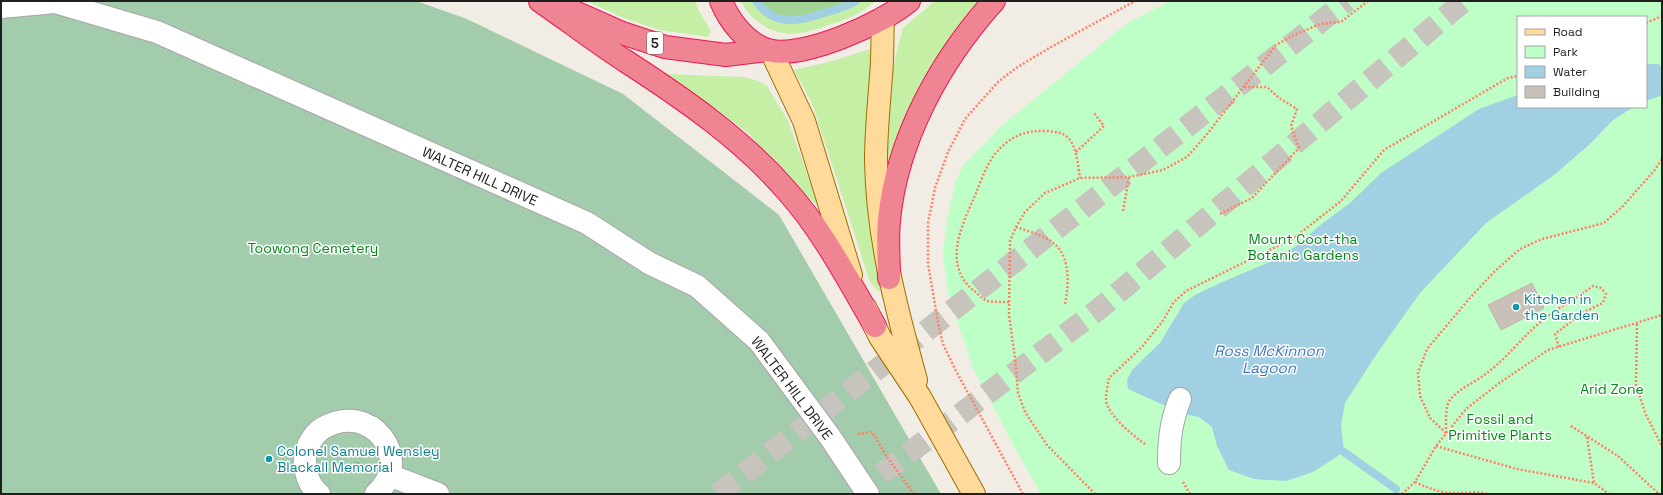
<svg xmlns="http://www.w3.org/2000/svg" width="1663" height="495" font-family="'Space Grotesk',sans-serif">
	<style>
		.grass { fill: #c6efa6 }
		.forest { fill: #a4d495 }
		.cemetery { fill: #a3ccac }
		.park { fill: #befec7; fill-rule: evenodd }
		.water { fill: #a1d0e2 }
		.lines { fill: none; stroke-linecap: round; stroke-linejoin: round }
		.stream { stroke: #a1d0e2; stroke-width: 8 }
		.building { fill: #c9c0b7; stroke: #c4b5a5 }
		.highway-tunnel { stroke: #c7c4bd; stroke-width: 22; stroke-dasharray: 22 11; stroke-linecap: butt }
		.minor-casing { stroke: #a6a6a6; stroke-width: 24 }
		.major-casing { stroke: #9a7000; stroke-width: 24 }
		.highway-casing { stroke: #eb1552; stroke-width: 24 }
		.path { stroke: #ff8067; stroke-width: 2.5; stroke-dasharray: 2 2; stroke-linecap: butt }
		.minor { stroke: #fff; stroke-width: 22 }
		.major { stroke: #ffda9b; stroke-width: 22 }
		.highway { stroke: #ef8593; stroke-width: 22 }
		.path-bridge { stroke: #ff8067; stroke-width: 2.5; stroke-dasharray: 2 2; stroke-linecap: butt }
		.tree { fill: #6db673 }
		.culture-dot { fill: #0f9aa8; stroke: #fff; stroke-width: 1.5 }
		.labels { text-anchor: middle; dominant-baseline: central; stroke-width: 3; stroke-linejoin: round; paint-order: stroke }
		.shield { fill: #fff; stroke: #626262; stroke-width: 1 }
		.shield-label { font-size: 13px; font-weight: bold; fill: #1f1f1f }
		.street-label { font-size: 14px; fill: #1f1f1f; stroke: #fff }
		.park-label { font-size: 14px; fill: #018915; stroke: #fff }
		.culture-label { font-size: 14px; fill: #0d838f; stroke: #fff; text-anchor: start }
		.water-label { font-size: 15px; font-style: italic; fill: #4276b8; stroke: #fff }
	</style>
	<rect width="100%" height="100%" fill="#f1ede5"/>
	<g class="grass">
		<polygon points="587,1 695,1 699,11 711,31 708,37 659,30 621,17"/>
		<path d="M 741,1 L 875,1 C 860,15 845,20 826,26 C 817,29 808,32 799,33 C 775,37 751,22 741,1 Z"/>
		<polygon points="935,1 984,1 889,169 887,163 887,117 891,81 897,50 903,28"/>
		<polygon points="874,48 883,281 879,292 870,282 813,106 804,88 794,70 829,62"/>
		<polygon points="666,74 744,77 758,81 767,86 788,121 819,207 787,177 748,133"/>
	</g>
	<path class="forest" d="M 758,1 L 852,1 C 845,6 835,8 826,11 C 803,18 775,26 758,1 Z"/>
	<polygon class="cemetery" points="1,1 416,1 467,19 623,94 779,215 941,494 1,494"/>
	<path class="park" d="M 1170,1 L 1662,1 L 1662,494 L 1041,494 L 1017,452 L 972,366 L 948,293 L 943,257 L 947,219 L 955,184 L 962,167 L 1000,127 L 1126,24 ZM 1518,17 L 1646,17 L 1646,107 L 1518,107 Z"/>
	<g class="water">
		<polygon points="1646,64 1659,64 1662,69 1662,95 1646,101"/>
		<polygon points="1518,95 1518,107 1634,107 1613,120 1590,144 1554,175 1486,223 1420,293 1378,352 1345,403 1341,425 1344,452 1313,472 1286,481 1254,479 1229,470 1217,446 1212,427 1199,417 1184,414 1171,393 1166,406 1128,389 1127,380 1132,370 1160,343 1184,303 1195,295 1220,283 1272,261 1298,245 1319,226 1350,203 1381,173 1479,109"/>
	</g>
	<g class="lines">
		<g class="stream">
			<path d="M 756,1 C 774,27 798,22 824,13 C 835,10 846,7 856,1"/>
			<polyline points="1344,452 1396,489"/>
		</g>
	</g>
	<polygon class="building" points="1532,283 1544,308 1501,330 1488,305"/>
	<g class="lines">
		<g class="highway-tunnel">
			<polyline points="718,494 1347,1"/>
			<polyline points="855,494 1099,309 1464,1"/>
		</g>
		<defs>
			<g id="minor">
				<polyline points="1,7 55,2 157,32 587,223 649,263 697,286 759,341 830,437 868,494"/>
				<path d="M 1169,463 C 1169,439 1171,422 1180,399"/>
				<polyline points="389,475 438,494"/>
				<path d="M 319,494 C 309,486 304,471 305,458 C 306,447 313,434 323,428 C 371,400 415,459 376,494"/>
			</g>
			<g id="major">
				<path d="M 883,18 C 882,37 883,57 881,76 C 879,104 876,132 876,160 C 877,236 896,308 916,380"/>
				<polyline points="771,51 804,121 851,275"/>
				<polyline points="866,309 880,337 920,397 974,494"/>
			</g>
			<g id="highway">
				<path d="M 540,1 C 569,21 597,43 627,62 C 684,99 742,139 787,191 C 823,231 848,280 875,326"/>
				<path d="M 721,1 C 729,21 747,44 768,50 C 802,60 883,23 909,1"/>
				<polyline points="568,9 622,33 665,47 726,55 767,50"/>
				<path d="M 889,278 C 889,259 887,240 889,220 C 897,139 940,61 994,1"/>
			</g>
		</defs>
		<use href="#minor" class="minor-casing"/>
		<use href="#major" class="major-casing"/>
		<use href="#highway" class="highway-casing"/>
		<g class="path">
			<polyline points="1646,23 1662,16"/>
			<polyline points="1076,152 1104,126 1094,113"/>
			<polyline points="1123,211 1129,177"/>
			<polyline points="1220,214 1252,198 1299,148 1291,126 1297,109 1279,98 1267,87 1243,87"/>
			<path d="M 1016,227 C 1027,231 1040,234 1051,241 C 1071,255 1069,283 1065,305"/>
			<path d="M 1009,302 C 1002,302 994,302 987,301 C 982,299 977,293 973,290 C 943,265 961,227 974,198 C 980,184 985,167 995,154 C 1010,136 1025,130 1048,131 C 1054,132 1061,132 1066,136 C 1077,144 1078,166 1080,178"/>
			<polyline points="1637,324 1636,385 1646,415 1662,446"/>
			<polyline points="1571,426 1618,456 1659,494"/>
			<polyline points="1446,433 1430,418 1420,396 1418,373 1427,349 1469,299 1494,272 1520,249 1542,239 1604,223 1623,206 1654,171 1662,159"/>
			<path d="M 1446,433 C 1446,425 1445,406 1450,400 C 1459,388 1476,382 1487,373 C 1508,357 1523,336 1543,320 C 1559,307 1577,298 1593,286 L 1601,288 L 1606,294 L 1603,303 L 1582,313 L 1555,334 L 1559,347"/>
			<polyline points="858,434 872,432 887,457"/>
			<polyline points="1587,437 1594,483"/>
			<path d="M 1145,444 C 1133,436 1107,414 1106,400 C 1106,393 1108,385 1109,378 L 1141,348 L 1162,322 L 1174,302 L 1186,291 L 1294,238 L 1341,201 L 1384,150 L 1508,78 L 1518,76"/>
			<polyline points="1436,446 1517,469 1594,483 1609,494"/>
			<polyline points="1183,482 1190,494"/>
			<path d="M 1415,482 C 1427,488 1441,493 1455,493 C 1466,493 1477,491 1487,494"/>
			<polyline points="1023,494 955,369 943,344 939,328 928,264 928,223 935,188 948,152 965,119 998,82 1016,68 1051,47 1135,1"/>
			<polyline points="1095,494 1047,445 1025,412 1018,393 1015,358 1009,315 1010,241 1016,227 1025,212 1045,193 1080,178 1129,177 1163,170 1187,157 1208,133 1276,45 1294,35 1320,24 1341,22 1368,1"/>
			<polyline points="1402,494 1415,482 1436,446 1466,409 1498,384 1548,350 1662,315"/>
		</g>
		<use href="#minor" class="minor"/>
		<use href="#major" class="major"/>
		<use href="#highway" class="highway"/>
		<polyline class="path-bridge" points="887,457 914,494"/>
	</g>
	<circle class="tree" cx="357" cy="468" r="6"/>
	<g class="culture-dot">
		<circle cx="1516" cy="307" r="4"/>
		<circle cx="269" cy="459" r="4"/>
	</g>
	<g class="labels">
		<rect class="shield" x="647" y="32" width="16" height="22" rx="3"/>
		<g class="shield-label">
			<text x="655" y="43">5</text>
		</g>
		<g class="street-label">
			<text transform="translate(480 176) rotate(24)">WALTER HILL DRIVE</text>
			<text transform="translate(792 388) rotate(53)">WALTER HILL DRIVE</text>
		</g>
		<g class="park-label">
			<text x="1303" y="239">Mount Coot-tha<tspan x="1303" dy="16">Botanic Gardens</tspan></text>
			<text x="313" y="248">Toowong Cemetery</text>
			<text x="1612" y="389">Arid Zone</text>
			<text x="1500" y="419">Fossil and<tspan x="1500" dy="16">Primitive Plants</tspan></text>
		</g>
		<g class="culture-label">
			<text x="1524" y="299">Kitchen in<tspan x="1524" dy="16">the Garden</tspan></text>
			<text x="277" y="451">Colonel Samuel Wensley<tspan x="277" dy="16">Blackall Memorial</tspan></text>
		</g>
		<g class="water-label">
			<text x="1269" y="350">Ross McKinnon<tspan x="1269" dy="17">Lagoon</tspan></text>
		</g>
	</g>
	<rect width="1663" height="495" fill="none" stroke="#1f1f1f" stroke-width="4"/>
	<rect x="1517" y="16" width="130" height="92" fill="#ffffff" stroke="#a5a5a5"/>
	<rect x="1525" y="29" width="20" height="6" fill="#ffda9b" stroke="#a5a5a5"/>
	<text x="1553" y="36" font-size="12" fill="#1f1f1f">Road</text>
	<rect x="1525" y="46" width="20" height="12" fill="#befec7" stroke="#a5a5a5"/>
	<text x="1553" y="56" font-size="12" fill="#1f1f1f">Park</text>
	<rect x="1525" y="66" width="20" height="12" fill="#a1d0e2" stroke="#a5a5a5"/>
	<text x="1553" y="76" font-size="12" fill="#1f1f1f">Water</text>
	<rect x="1525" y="86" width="20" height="12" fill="#c9c0b7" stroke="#a5a5a5"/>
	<text x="1553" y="96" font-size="12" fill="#1f1f1f">Building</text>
</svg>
